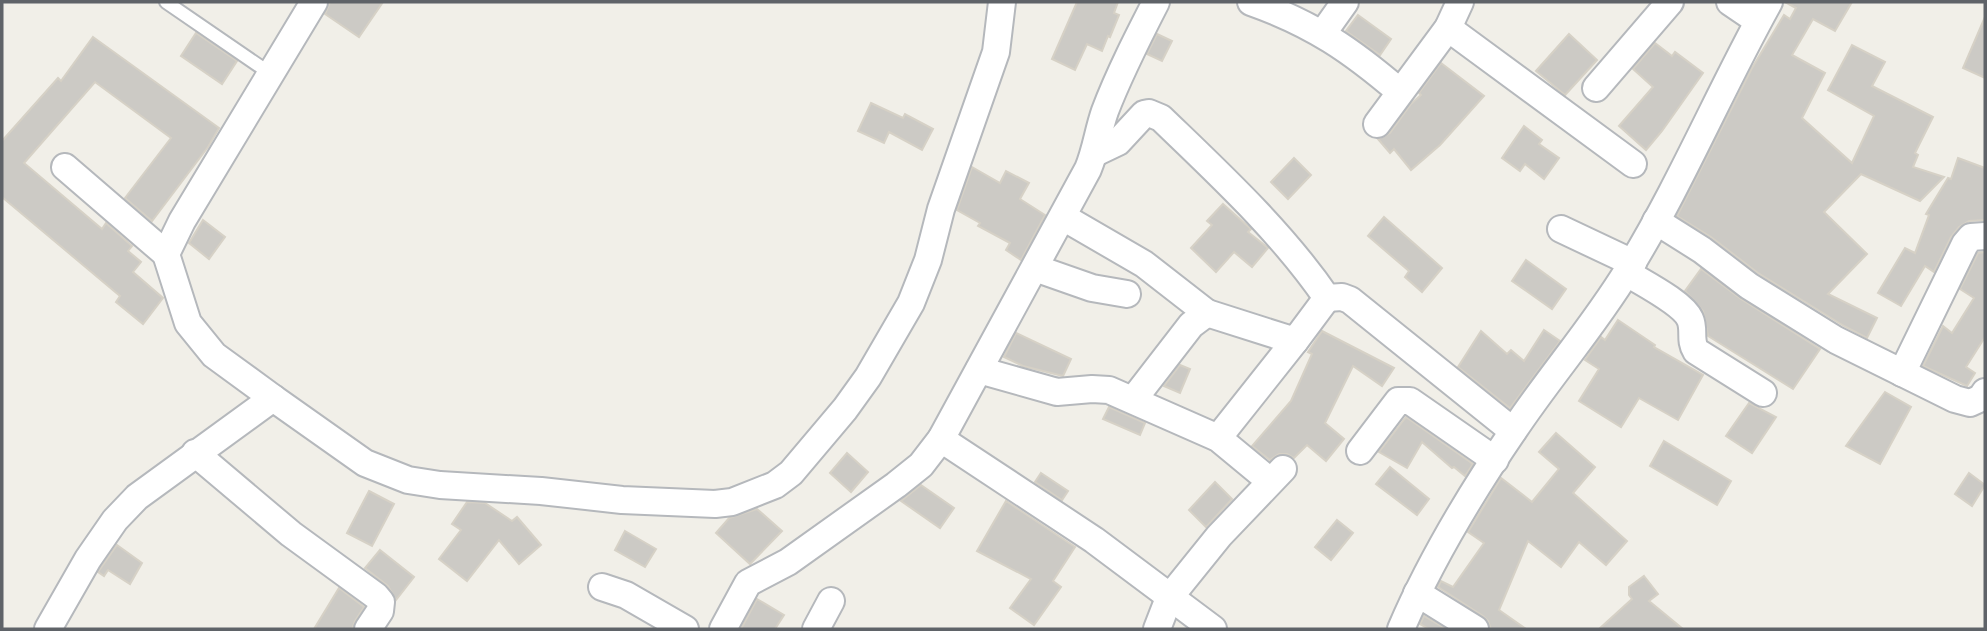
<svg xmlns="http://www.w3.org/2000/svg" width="1987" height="631" font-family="Rubik,sans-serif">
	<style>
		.building { fill: #cccac5; stroke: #d6d1c6; stroke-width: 2 }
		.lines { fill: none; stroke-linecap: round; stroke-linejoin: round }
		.service-casing { stroke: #b5b8bc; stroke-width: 16 }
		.minor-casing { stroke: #b5b8bc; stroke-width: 30 }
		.service { stroke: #fff; stroke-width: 12 }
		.minor { stroke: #fff; stroke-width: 26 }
	</style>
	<rect width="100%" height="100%" fill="#f1efe8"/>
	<g class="building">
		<polygon points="330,2 383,2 359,37 325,14"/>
		<polygon points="1077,2 1118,2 1114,13 1119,15 1110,37 1108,36 1102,51 1087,44 1075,70 1052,59"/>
		<polygon points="1785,2 1852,2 1835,31 1813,19 1792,55 1825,73 1802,118 1852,163 1874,116 1828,90 1852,45 1885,62 1872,86 1933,117 1915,153 1918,155 1913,167 1944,177 1920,201 1861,174 1824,212 1867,254 1828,294 1877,318 1867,338 1844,326 1758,273 1711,237 1677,216 1752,68 1784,15 1790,19 1796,8"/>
		<polygon points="1358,15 1391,39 1380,55 1346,31"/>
		<polygon points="1985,17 1985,78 1963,68"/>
		<polygon points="196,33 237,61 222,84 181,56"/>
		<polygon points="1157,34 1172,41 1162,61 1147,54"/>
		<polygon points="1569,34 1597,60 1565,95 1536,71"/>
		<polygon points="93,37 219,128 208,147 152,221 125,198 171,138 95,82 24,163 102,229 106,223 132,246 128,251 141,262 133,272 163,298 143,324 116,302 120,296 2,197 2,141 58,78 61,81"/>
		<polygon points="1655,43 1672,56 1675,52 1703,73 1662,131 1646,150 1619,126 1653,87 1633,69"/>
		<polygon points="1441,63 1484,96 1440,145 1411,170 1394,149 1390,153 1378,139 1390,133 1411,104 1421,95 1419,93"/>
		<polygon points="871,103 903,118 905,114 933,129 922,150 889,132 884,143 858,131"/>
		<polygon points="1524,126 1542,140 1539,144 1559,158 1544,179 1525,164 1520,171 1502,158"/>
		<polygon points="1294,158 1311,175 1288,199 1271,182"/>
		<polygon points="1958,158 1985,168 1985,220 1969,221 1959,227 1951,237 1934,272 1925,266 1901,306 1878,293 1905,248 1915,253 1929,215 1926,214 1948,178 1951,179"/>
		<polygon points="972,167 1000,183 1006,171 1029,183 1020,199 1045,215 1021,260 1006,250 1010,243 978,226 980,223 957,210"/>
		<polygon points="1223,204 1251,229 1248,232 1268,248 1252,267 1234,252 1216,272 1191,248 1212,225 1207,221"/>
		<polygon points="1384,217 1442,268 1422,292 1405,277 1409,271 1368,236"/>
		<polygon points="203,220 225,237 209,259 189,243"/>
		<polygon points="1985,252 1985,337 1966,367 1975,373 1967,386 1923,366 1943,326 1952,333 1974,298 1960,289 1978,253"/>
		<polygon points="1526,260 1566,289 1552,309 1512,281"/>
		<polygon points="1701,269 1741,299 1820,349 1793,389 1708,336 1703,311 1685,291"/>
		<polygon points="1618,320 1655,345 1654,347 1703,375 1678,420 1639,398 1621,427 1579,401 1599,369 1585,360 1601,337 1605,340"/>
		<polygon points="1544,330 1560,341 1510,408 1458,367 1481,331 1507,354 1511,350 1524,361"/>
		<polygon points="1322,331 1394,368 1382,386 1353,366 1325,423 1344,439 1326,461 1307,445 1294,458 1287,454 1279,454 1270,460 1252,446 1291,401 1312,354 1308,352"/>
		<polygon points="1016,333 1071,359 1063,376 1023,366 1004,357"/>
		<polygon points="1180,365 1190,369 1180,393 1164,386"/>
		<polygon points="1885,392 1911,407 1880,464 1846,446"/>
		<polygon points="1749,403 1776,417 1752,453 1726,436"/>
		<polygon points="1109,407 1145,423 1140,435 1103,419"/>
		<polygon points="1406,417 1473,464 1465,476 1454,467 1452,468 1422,442 1407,468 1379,452"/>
		<polygon points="1556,433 1595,467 1573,493 1627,541 1606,565 1579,542 1561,567 1528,541 1499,610 1526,629 1491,629 1488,621 1483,616 1438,587 1441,581 1453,587 1484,543 1468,532 1501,478 1532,502 1559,469 1539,452"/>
		<polygon points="1664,441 1731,481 1717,505 1650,466"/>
		<polygon points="847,453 868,472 851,492 830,473"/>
		<polygon points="1390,467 1429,499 1417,515 1376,484"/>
		<polygon points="1041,473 1068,491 1062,500 1035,482"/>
		<polygon points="1969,473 1985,485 1972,506 1955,494"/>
		<polygon points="1215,482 1232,499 1206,527 1189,510"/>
		<polygon points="921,485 954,508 940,528 901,501"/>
		<polygon points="369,491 394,504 372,546 347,533"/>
		<polygon points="1006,501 1075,547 1053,581 1061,587 1034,625 1010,608 1031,579 977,551"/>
		<polygon points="467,502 485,503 512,521 517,517 541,545 519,564 499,540 467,581 439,559 461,530 452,524"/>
		<polygon points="757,509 782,531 750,564 716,533 729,518"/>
		<polygon points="1337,520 1353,533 1331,560 1315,547"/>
		<polygon points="625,531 656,549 645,567 615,550"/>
		<polygon points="117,545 142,563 130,584 108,570 104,576 98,572"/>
		<polygon points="380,550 414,577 396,600 388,586 365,568"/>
		<polygon points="1644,576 1658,594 1649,601 1683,629 1599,629 1632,599 1629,595 1629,587"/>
		<polygon points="339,588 364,607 355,621 352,629 314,629"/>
		<polygon points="757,599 784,615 775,629 741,629"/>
		<polygon points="1424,616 1446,629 1429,629 1420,624"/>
	</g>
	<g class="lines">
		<defs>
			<polyline id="service" points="166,2 271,74"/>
			<g id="minor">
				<path d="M 1251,2 C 1313,24 1351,50 1400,92"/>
				<polyline points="1730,2 1758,21"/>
				<polyline points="1448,28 1633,164"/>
				<polyline points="1323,33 1345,2"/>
				<polyline points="1596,88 1670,2"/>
				<polyline points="1377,124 1448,28 1460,2"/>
				<path d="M 1095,153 L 1118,142 L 1144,114 L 1149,113 L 1161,118 C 1219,174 1281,231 1327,298 L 1342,297 L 1350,300 L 1513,431"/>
				<polyline points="65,167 166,254"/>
				<polyline points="1063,217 1144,264 1207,313"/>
				<polyline points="1656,221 1702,250 1749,286 1836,340 1955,399 1970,403 1981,398 1985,392"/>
				<polyline points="1561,229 1633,263"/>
				<polyline points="1035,268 1092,288 1127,294"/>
				<path d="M 1627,273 C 1643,283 1683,303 1690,319 C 1695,330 1689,340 1696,351 L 1763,393"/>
				<polyline points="979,370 1057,392 1092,389 1109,390 1218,438 1270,481"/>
				<polyline points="1902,373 1965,244 1971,237 1985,236"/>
				<polyline points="273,398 365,463 408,480 440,485 541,491 622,500 715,504 732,502 775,485 791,473 845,409 868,377 911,303 928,260 941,209 996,52 1002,2"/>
				<polyline points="1133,400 1191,325 1207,313 1295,341 1327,298"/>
				<polyline points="1218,438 1295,341"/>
				<polyline points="941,439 1094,540 1213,629"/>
				<polyline points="1360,451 1398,401 1410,401 1495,460"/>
				<polyline points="195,453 291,534 376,596 381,602 380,611 368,629"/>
				<polyline points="602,587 626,595 685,629"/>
				<polyline points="1417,593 1475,629"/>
				<polyline points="48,629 88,559 115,520 137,497 273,398 214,355 188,323 166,254 182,221 314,2"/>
				<path d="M 723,629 L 748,583 L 788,562 L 896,485 L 921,465 L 941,439 L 1088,169 C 1096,150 1098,131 1105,111 C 1119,74 1138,37 1156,2"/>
				<polyline points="816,629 831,601"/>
				<polyline points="1157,629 1169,598 1219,536 1283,469"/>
				<path d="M 1401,629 C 1431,559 1471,493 1514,430 C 1550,376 1594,326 1628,270 C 1681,184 1720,90 1769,2"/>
			</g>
		</defs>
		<use href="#service" class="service-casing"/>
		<use href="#minor" class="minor-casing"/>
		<use href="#service" class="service"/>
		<use href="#minor" class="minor"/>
	</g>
	<rect width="1987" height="631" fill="none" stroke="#5f6368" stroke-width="7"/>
</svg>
